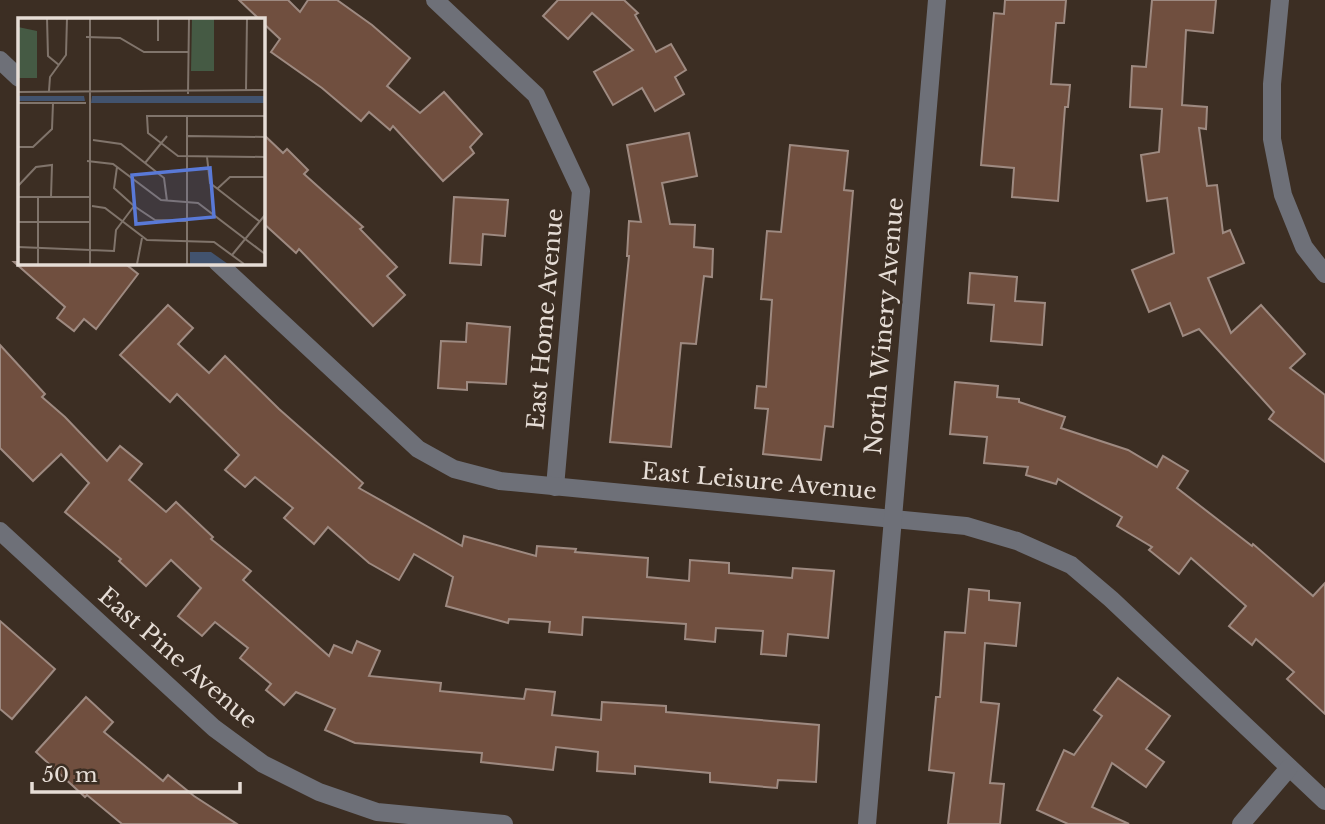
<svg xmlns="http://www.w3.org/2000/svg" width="1325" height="824" font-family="'Libre Baskerville',serif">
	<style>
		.building { fill: #704f3f; stroke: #9e8a81; stroke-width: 2 }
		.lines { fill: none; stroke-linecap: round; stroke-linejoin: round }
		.minor { stroke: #6e7078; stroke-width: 18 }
		.labels { text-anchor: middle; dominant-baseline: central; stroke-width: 5; stroke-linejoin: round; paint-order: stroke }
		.street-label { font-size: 23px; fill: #e6ddd6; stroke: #3c2e23 }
		.inset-road { fill: none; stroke: #80746b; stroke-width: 2 }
		.view { fill: #5979d7; fill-opacity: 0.15; stroke: #5979d7; stroke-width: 3.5 }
		.inset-edge { fill: none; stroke: #e6ddd6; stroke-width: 3.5 }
	</style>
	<rect width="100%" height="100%" fill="#3c2e23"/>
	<g class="building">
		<polygon points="239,0 288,0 300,12 308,0 337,0 372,25 410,58 387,86 420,113 444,92 482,134 470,147 474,153 443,181 393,126 390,130 369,112 361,121 322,88 271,52 280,39 262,22 262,19 259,19"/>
		<polygon points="558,0 624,0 638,13 635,15 656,52 671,44 686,70 675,77 684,94 655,111 642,88 613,105 594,72 633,50 592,13 568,39 543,16"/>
		<polygon points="1005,0 1066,0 1064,23 1056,23 1051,84 1070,85 1068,107 1065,107 1058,201 1012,197 1014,168 981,165 994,13 1004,14"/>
		<polygon points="1152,0 1216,0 1213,33 1186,30 1182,105 1207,107 1206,129 1199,128 1207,186 1217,185 1223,233 1230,230 1244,263 1208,278 1231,333 1261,305 1305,354 1290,368 1325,395 1325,462 1269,419 1274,412 1199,329 1183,336 1170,303 1149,312 1132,270 1174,253 1167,198 1147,201 1141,155 1159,152 1162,109 1130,107 1132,66 1146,67"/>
		<polygon points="262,133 283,153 287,149 308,170 304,174 363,227 360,229 397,267 387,276 405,295 373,326 299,249 296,253 262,222"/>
		<polygon points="689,133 697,176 662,183 670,224 695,225 694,247 713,249 712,277 704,276 696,344 681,343 671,447 610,442 629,256 627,256 629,221 641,222 627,145"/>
		<polygon points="790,145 848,151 844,190 853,191 833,427 825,426 821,460 763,454 768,409 755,408 757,386 766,387 772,300 761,299 767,231 781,232"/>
		<polygon points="454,197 508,200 505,236 483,234 481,265 450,263"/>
		<polygon points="14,262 123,262 138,274 96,329 84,319 74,331 57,318 65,307"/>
		<polygon points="970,273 1017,277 1015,301 1045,303 1042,345 991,341 994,305 968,303"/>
		<polygon points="168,305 193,328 178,344 209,373 225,356 279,409 363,483 359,488 462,546 464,536 536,556 537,546 576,549 575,552 648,558 647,577 689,581 690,560 729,563 729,573 792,578 793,568 834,571 828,638 788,634 786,656 761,654 763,631 716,628 715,642 685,639 686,624 583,617 582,635 549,632 550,622 509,619 508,623 446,606 453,577 414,554 399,580 369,563 328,527 314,544 284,518 293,508 255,477 245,487 225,470 239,455 177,394 170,402 120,355"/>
		<polygon points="467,323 510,327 506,384 467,382 467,390 438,388 441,341 466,342"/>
		<polygon points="0,345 45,394 42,397 65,417 107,461 120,446 142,464 129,480 166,512 176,502 213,537 211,539 251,571 243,580 329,656 334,645 352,653 357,641 380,651 369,676 441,683 440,691 524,699 526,689 555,692 552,715 601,720 602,702 666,706 666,712 819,725 816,782 778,780 777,788 710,782 710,773 635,766 635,774 597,771 598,752 556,747 553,770 481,762 482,753 355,743 325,730 335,709 296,692 284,705 266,690 271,684 240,658 248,648 215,622 202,636 178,616 201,588 171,560 146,586 119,561 121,559 65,512 89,483 61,454 33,481 0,448"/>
		<polygon points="955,382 998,386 997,397 1019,399 1019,402 1065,417 1061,428 1128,450 1157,467 1163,456 1188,471 1177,488 1252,546 1253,544 1313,596 1325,583 1325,714 1287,679 1294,672 1256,639 1252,645 1229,626 1246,606 1191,558 1179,574 1149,550 1152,547 1117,526 1122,517 1058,479 1056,484 1026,475 1028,467 984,463 987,437 950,434"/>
		<polygon points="969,589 989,591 989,600 1020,603 1016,646 985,643 981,702 999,704 990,783 1004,784 1000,824 948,824 954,773 929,770 936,697 940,697 945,632 965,633"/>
		<polygon points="0,621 55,669 12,719 0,709"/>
		<polygon points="1118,678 1170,716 1146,749 1164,762 1146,787 1112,763 1092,807 1129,824 1068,824 1037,810 1064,750 1074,755 1102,716 1094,710"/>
		<polygon points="86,697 113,722 104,732 163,781 168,775 194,796 237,824 122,824 87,795 85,797 36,752"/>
	</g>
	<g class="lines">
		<g class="minor">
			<polyline points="435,0 536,95 581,191 555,487"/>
			<polyline points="1280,0 1272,84 1272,139 1283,195 1304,247 1325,274"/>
			<polyline points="0,60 19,78"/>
			<polyline points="217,262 418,449 454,469 500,481 966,526 1017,541 1071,565 1111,599 1325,801"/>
			<polyline points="0,531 214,728 263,764 319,792 377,812 504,824"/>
			<polyline points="867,824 937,0"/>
			<polyline points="1241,824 1289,768"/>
		</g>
	</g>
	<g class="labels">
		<g class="street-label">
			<text transform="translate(545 319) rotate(-85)">East Home Avenue</text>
			<text transform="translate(884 326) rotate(-85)">North Winery Avenue</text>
			<text transform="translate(759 481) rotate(5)">East Leisure Avenue</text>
			<text transform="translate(178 658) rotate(41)">East Pine Avenue</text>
		</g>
	</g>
	<g transform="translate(18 18)">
		<rect width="247" height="247" fill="#3c2e23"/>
		<path d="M 174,0 L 196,0 L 196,53 L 173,53 ZM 0,9 L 19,13 L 19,60 L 0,60 Z" fill="#455a44"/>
		<path d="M 0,78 L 66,78 L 67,83 L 0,83 ZM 74,78 L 247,78 L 247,85 L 73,85 ZM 172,234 L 193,234 L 210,246 L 172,246 Z" fill="#42536e"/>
		<path class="inset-road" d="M 29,0 L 30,38 L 41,47M 72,0 L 72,246M 140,0 L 140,23M 68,19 L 102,20 L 126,34 L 171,34M 228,72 L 229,0M 31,73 L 32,59 L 48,37 L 49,0M 0,74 L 247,72M 170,76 L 171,0M 0,85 L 68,85M 247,98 L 129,98 L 130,115 L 160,138 L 247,139M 170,118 L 247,119M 75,122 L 103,126 L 146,160 L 149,183M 0,129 L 15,129 L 34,111 L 35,85M 189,139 L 192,165 L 241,203M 69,143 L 95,146 L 143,182 L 180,185 L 247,236M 127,145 L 149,118M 99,149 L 96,170 L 116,188 L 137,202 L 169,203M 0,168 L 18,149 L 34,147 L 33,179M 199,171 L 212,159 L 247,159M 0,179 L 72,179M 74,188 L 87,190 L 129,222 L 196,224 L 226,246M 0,204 L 72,204M 0,229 L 96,233 L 98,212 L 116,188M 214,237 L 247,197M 20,246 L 20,179M 119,246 L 124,220M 169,246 L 169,98"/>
		<path class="view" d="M 192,150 L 196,199 L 118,206 L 114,157 Z"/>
		<rect width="247" height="247" class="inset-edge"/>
	</g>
	<path d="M32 782v10h208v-10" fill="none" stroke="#e6ddd6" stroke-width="3.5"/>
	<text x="42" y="782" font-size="21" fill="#e6ddd6" stroke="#3c2e23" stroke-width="5" paint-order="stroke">50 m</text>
</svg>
